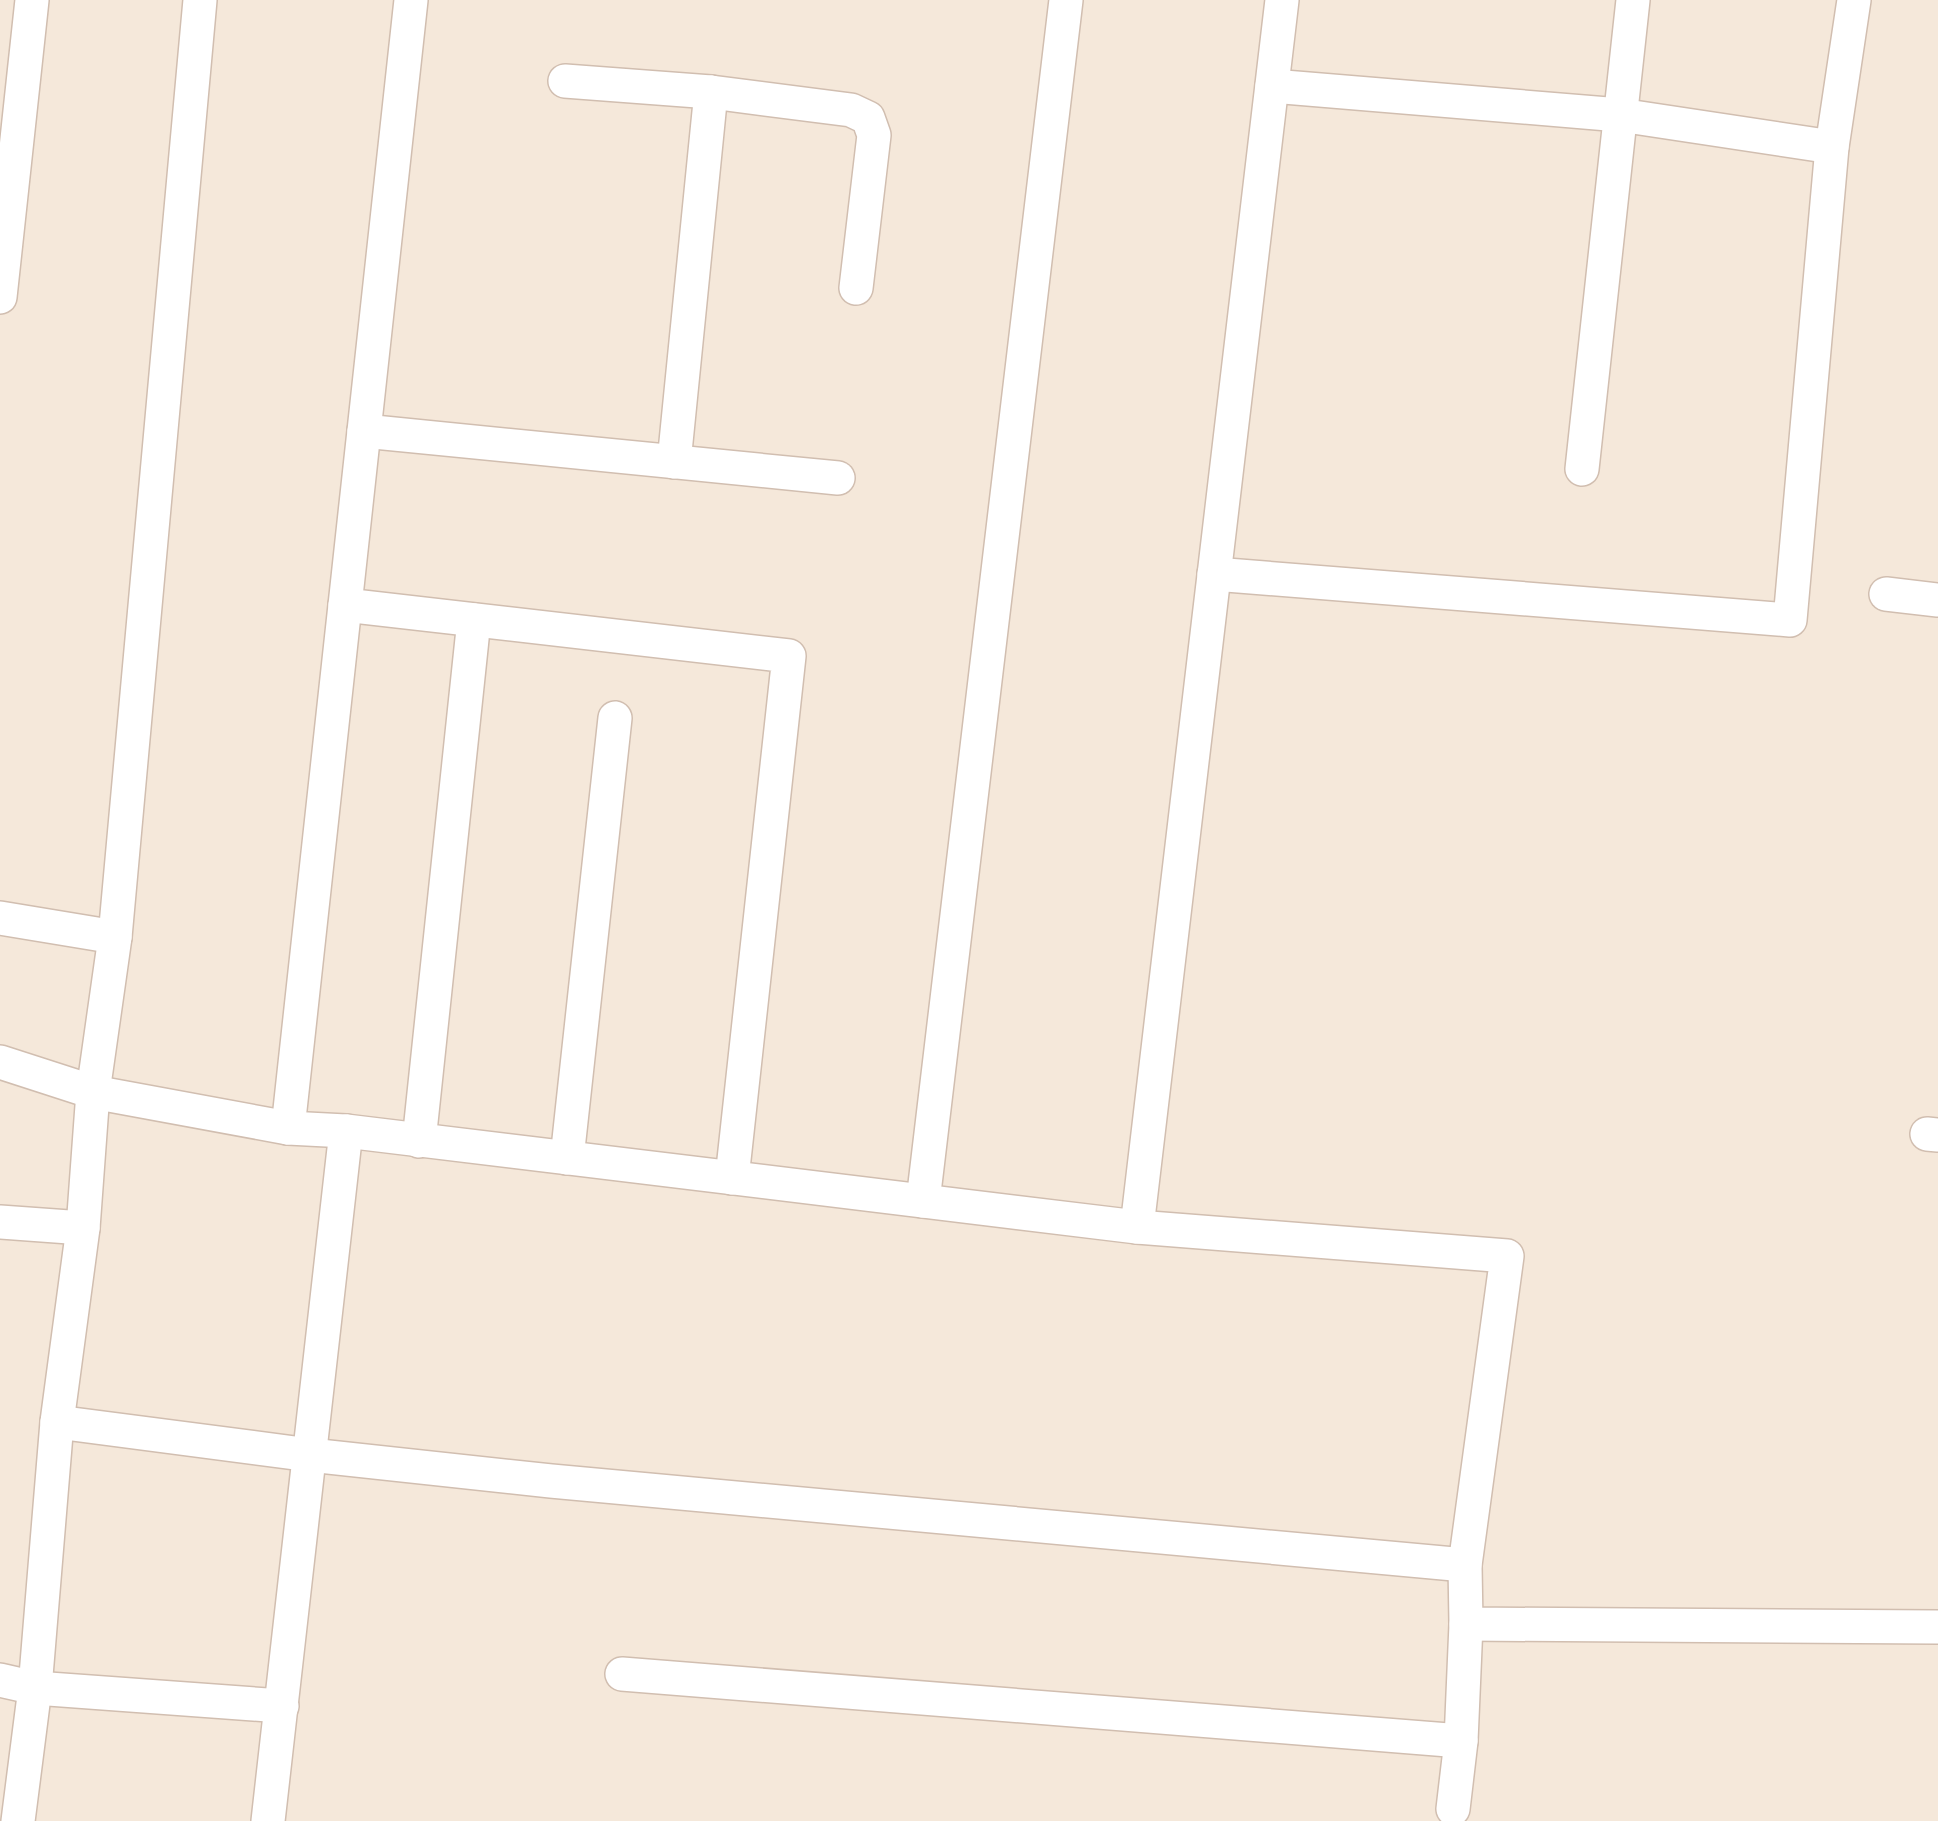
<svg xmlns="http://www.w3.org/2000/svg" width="1938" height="1821" font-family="Figtree,sans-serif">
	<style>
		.residential { fill: #f5e8da }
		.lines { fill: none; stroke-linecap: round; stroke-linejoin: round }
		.minor-casing { stroke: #d1beb0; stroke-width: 36 }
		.minor { stroke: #fff; stroke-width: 33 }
	</style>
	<rect width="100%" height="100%" fill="#fdf6ec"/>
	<rect class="residential" x="0" y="0" width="1938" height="1821"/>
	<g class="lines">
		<defs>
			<g id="minor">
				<polyline points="565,81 711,92 851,110 868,118 874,135 856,288"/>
				<polyline points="1272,86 1620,115 1832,147"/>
				<polyline points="0,297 32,0"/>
				<polyline points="364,431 838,478"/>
				<polyline points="674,462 711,92"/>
				<polyline points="1582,469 1633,0"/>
				<polyline points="1214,574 1790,620 1832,147 1854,0"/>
				<polyline points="1886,594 1938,600"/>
				<polyline points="345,605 789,656 732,1178"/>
				<polyline points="0,918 115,937"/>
				<polyline points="0,1062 93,1092 288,1128 346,1131 1137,1227 1507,1256 1465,1565 1466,1624 1938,1627"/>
				<polyline points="288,1128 411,0"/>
				<polyline points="1927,1134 1938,1135"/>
				<polyline points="419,1141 474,620"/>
				<polyline points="567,1158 615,718"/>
				<polyline points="923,1201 1066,0"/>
				<polyline points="0,1222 83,1228"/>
				<polyline points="1137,1227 1282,0"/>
				<polyline points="57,1422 310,1455 551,1481 1465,1565"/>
				<polyline points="622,1674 1461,1741"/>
				<polyline points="0,1680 35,1688 282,1706"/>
				<polyline points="1453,1809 1461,1741 1466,1624"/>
				<polyline points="18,1821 35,1688 57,1422 83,1228 93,1092 115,937 200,0"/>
				<polyline points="268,1821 346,1131"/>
			</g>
		</defs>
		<use href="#minor" class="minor-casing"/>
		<use href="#minor" class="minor"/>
	</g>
</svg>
